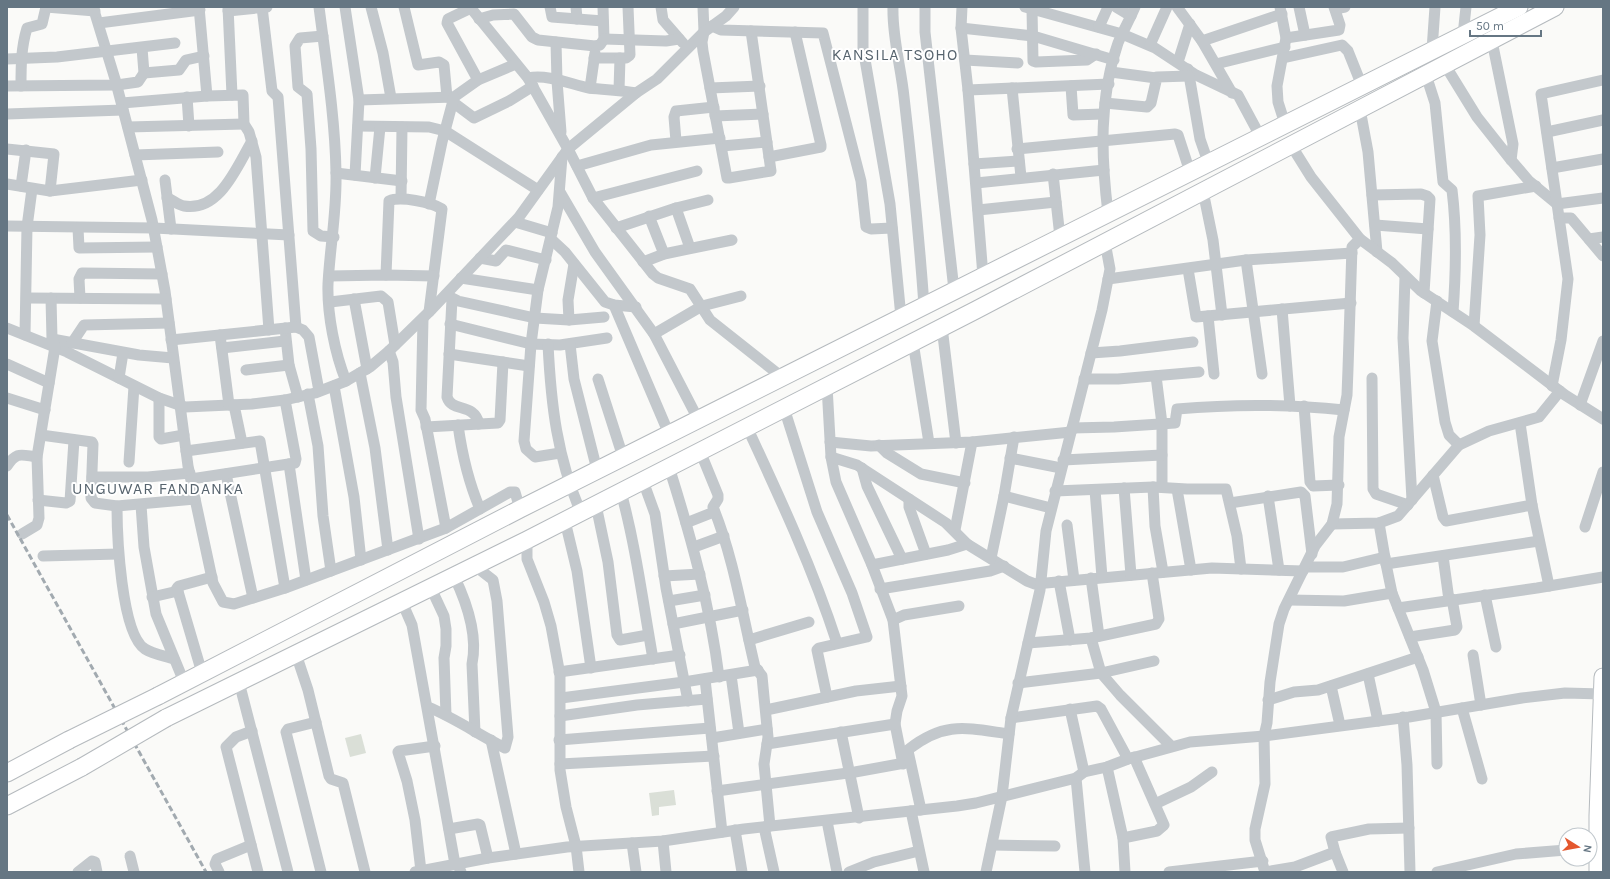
<svg xmlns="http://www.w3.org/2000/svg" width="1610" height="879" font-family="Karla,sans-serif">
	<style>
		.green { fill: #dadfd7 }
		.lines { fill: none; stroke-linecap: round; stroke-linejoin: round }
		.primary-casing { stroke: #b5babe; stroke-width: 19 }
		.street { stroke: #c3c8cc; stroke-width: 11 }
		.primary { stroke: #fff; stroke-width: 17 }
		.rail { stroke: #a2aab0; stroke-width: 3; stroke-dasharray: 6 3; stroke-linecap: butt }
		.primary-bridge-casing { stroke: #b5babe; stroke-width: 19; stroke-linecap: butt }
		.primary-bridge { stroke: #fff; stroke-width: 17 }
		.labels { text-anchor: middle; dominant-baseline: central; stroke-width: 4; stroke-linejoin: round; paint-order: stroke }
		.quarter-label { font-size: 16px; letter-spacing: 1px; fill: #57646e; stroke: #fff }
	</style>
	<rect width="100%" height="100%" fill="#fafaf8"/>
	<g class="green">
		<polygon points="361,734 366,753 350,757 345,738"/>
		<polygon points="674,790 676,805 659,807 659,815 652,816 649,793"/>
	</g>
	<g class="lines">
		<defs>
			<g id="primary">
				<polyline points="158,696 520,509 1519,7"/>
				<polyline points="166,718 527,540 976,310 1555,7"/>
				<polyline points="7,773 69,740"/>
				<polyline points="7,806 82,767"/>
				<polyline points="1598,872 1598,816 1603,677"/>
			</g>
		</defs>
		<use href="#primary" class="primary-casing"/>
		<g class="street">
			<polyline points="46,7 95,11"/>
			<polyline points="93,7 115,79 152,220 165,291 188,466 213,583 223,602 234,604 285,588 446,528 510,492 515,492 520,509"/>
			<polyline points="199,7 207,96"/>
			<polyline points="228,7 232,95"/>
			<polyline points="262,7 272,91 278,97 296,327"/>
			<path d="M 319,7 C 326,62 335,117 336,172 C 337,211 330,246 328,284 C 327,314 335,354 346,381"/>
			<polyline points="345,7 359,100 355,175"/>
			<polyline points="371,7 383,53 391,98"/>
			<polyline points="404,7 418,65 439,62 444,65 447,97"/>
			<polyline points="470,7 528,78 568,149 593,198 653,274 658,278 690,289 710,320 782,377"/>
			<polyline points="550,7 552,17 603,21"/>
			<polyline points="576,7 577,19"/>
			<polyline points="661,7 663,20 683,43"/>
			<polyline points="703,7 704,32 702,42 703,51 727,178 729,178 771,171 751,31"/>
			<polyline points="863,7 863,48 890,204 901,317"/>
			<path d="M 893,7 C 892,37 901,67 904,97 C 912,166 919,236 924,305"/>
			<polyline points="925,7 925,32 954,290"/>
			<polyline points="962,7 961,28 968,90 983,276"/>
			<polyline points="1025,7 1122,34 1155,48 1196,75 1238,95 1260,136"/>
			<polyline points="1116,7 1131,16"/>
			<polyline points="1177,7 1202,41 1232,93"/>
			<polyline points="1280,7 1286,38 1277,86 1278,102 1285,124"/>
			<polyline points="1299,7 1305,35"/>
			<polyline points="471,8 448,19 447,23 478,80"/>
			<polyline points="1032,9 1033,61 1036,62 1087,60 1096,54"/>
			<polyline points="1335,9 1345,7"/>
			<polyline points="228,11 267,7"/>
			<polyline points="479,19 493,15 514,14 532,37 538,40 595,46 600,45 604,39 603,7"/>
			<polyline points="99,23 200,10"/>
			<polyline points="712,26 721,30 823,33 861,181 866,227 871,229 892,228"/>
			<polyline points="1099,27 1108,7"/>
			<polyline points="961,28 1033,36 1114,60"/>
			<polyline points="1463,35 1466,7"/>
			<polyline points="323,36 300,38 295,46 298,87 307,94 311,149 313,231 321,236 334,237"/>
			<polyline points="1286,38 1339,30 1340,25 1334,7"/>
			<polyline points="604,39 666,41 679,39"/>
			<polyline points="1202,41 1282,14"/>
			<polyline points="1492,41 1513,144 1511,160"/>
			<polyline points="556,42 557,81 561,132"/>
			<polyline points="1150,45 1167,7"/>
			<polyline points="1432,50 1435,7"/>
			<polyline points="594,58 626,58 630,55 628,7"/>
			<polyline points="1283,58 1342,45 1348,51 1362,86"/>
			<polyline points="7,59 57,57 175,43"/>
			<polyline points="965,60 1018,63"/>
			<polyline points="1178,62 1190,24"/>
			<polyline points="1216,64 1285,47"/>
			<polyline points="1445,65 1477,117 1511,160 1529,181 1557,204 1603,198"/>
			<polyline points="1188,69 1200,139 1208,162"/>
			<polyline points="1111,72 1156,78"/>
			<polyline points="144,73 179,70 186,60 204,56"/>
			<path d="M 1426,75 L 1435,103 L 1443,182 L 1452,190 C 1457,230 1456,271 1453,312"/>
			<path d="M 528,78 C 548,74 570,84 589,88 C 605,90 620,90 636,93"/>
			<polyline points="7,86 117,85 138,82 144,73 142,48"/>
			<path d="M 21,86 C 21,66 21,48 27,28 L 42,24 L 46,7"/>
			<polyline points="1071,86 1073,115 1103,114"/>
			<polyline points="590,88 595,53"/>
			<polyline points="710,88 760,86"/>
			<polyline points="1012,88 1021,177"/>
			<polyline points="619,90 620,58"/>
			<polyline points="968,90 1109,84"/>
			<polyline points="187,97 189,126"/>
			<polyline points="359,100 454,97 478,80 516,64"/>
			<polyline points="122,103 207,96 243,95 244,124 249,132 256,157 269,330"/>
			<polyline points="454,103 474,118 509,101 533,86"/>
			<polyline points="1105,103 1147,107 1151,103 1157,77 1189,76"/>
			<polyline points="1360,109 1368,152 1377,252"/>
			<polyline points="7,114 123,110"/>
			<polyline points="715,116 763,114"/>
			<polyline points="358,126 429,127 445,131 538,190"/>
			<polyline points="128,127 244,124"/>
			<polyline points="1547,132 1603,120"/>
			<polyline points="676,141 674,117 676,111 714,107"/>
			<polyline points="1291,145 1311,177 1360,239 1392,263 1421,291 1474,326 1565,395 1603,419"/>
			<polyline points="722,146 767,142"/>
			<polyline points="7,149 54,154 50,191"/>
			<polyline points="1017,149 1175,134 1178,135 1190,172"/>
			<polyline points="135,155 218,152"/>
			<polyline points="769,157 821,147 821,145 795,32"/>
			<polyline points="974,164 1019,161"/>
			<polyline points="577,166 651,145 720,138"/>
			<polyline points="1552,168 1603,159"/>
			<polyline points="336,173 402,181"/>
			<polyline points="1053,174 1060,237"/>
			<polyline points="375,178 380,127"/>
			<polyline points="165,180 171,229"/>
			<polyline points="976,183 1104,170"/>
			<polyline points="7,184 50,191 142,180"/>
			<polyline points="21,186 26,150"/>
			<polyline points="1203,191 1213,240 1222,315"/>
			<polyline points="560,192 595,252 654,334 698,419"/>
			<polyline points="1372,195 1421,194 1427,196 1430,199 1424,293"/>
			<path d="M 167,198 C 173,200 178,205 184,206 C 220,212 237,166 252,141"/>
			<polyline points="401,198 402,127"/>
			<polyline points="593,198 697,171"/>
			<polyline points="429,204 442,142 454,97"/>
			<polyline points="676,208 690,248"/>
			<polyline points="978,210 1056,202"/>
			<path d="M 1108,213 C 1101,156 1099,98 1118,43 C 1123,31 1130,19 1135,7"/>
			<polyline points="649,216 664,254"/>
			<polyline points="1559,218 1571,218 1603,256"/>
			<polyline points="515,222 552,233"/>
			<polyline points="1375,225 1428,229"/>
			<polyline points="7,226 154,228 289,235"/>
			<polyline points="78,228 79,248 157,247"/>
			<polyline points="616,228 676,208 708,200"/>
			<polyline points="551,239 565,252 605,302 614,305 636,307"/>
			<polyline points="1589,239 1603,237"/>
			<polyline points="480,258 496,261 506,250 546,260"/>
			<polyline points="1246,260 1262,374"/>
			<polyline points="643,262 664,254 732,240"/>
			<polyline points="1188,269 1196,317 1351,303"/>
			<path d="M 386,275 L 389,201 C 400,196 431,202 442,209 L 429,312"/>
			<polyline points="329,276 386,275 434,276"/>
			<polyline points="1405,277 1403,338 1412,500"/>
			<polyline points="461,278 538,290"/>
			<polyline points="1108,279 1246,260 1352,253"/>
			<polyline points="446,295 458,301 535,318 569,320 604,317"/>
			<polyline points="27,298 166,299"/>
			<polyline points="80,298 79,279 82,273 162,274"/>
			<polyline points="354,299 367,369"/>
			<path d="M 452,299 L 447,397 C 452,413 474,402 479,424"/>
			<polyline points="1437,301 1432,341 1445,422 1449,435 1459,445"/>
			<polyline points="330,302 381,296 388,302 395,345"/>
			<polyline points="614,305 669,434"/>
			<polyline points="1282,309 1290,406"/>
			<polyline points="1208,316 1214,374"/>
			<polyline points="423,319 421,410 425,419 446,528"/>
			<polyline points="569,320 568,300 574,264"/>
			<polyline points="450,324 531,344 560,345 607,338"/>
			<polyline points="1474,326 1480,235 1478,196 1536,186"/>
			<polyline points="942,327 956,443"/>
			<polyline points="7,328 67,352 159,398 185,407 252,404 285,400 315,393 346,381 370,367 389,351 432,309 519,217 568,149 636,93 657,79 704,32 726,16 734,7"/>
			<polyline points="285,328 289,365 298,397"/>
			<polyline points="654,334 702,306 741,296"/>
			<polyline points="25,335 27,227 32,189"/>
			<polyline points="220,335 229,405"/>
			<polyline points="52,339 139,355 173,358"/>
			<polyline points="171,340 296,327 303,330 309,337 319,391"/>
			<polyline points="913,342 929,443"/>
			<polyline points="72,343 84,325 169,323"/>
			<path d="M 548,344 C 551,405 557,457 581,513"/>
			<polyline points="570,344 574,379 597,470"/>
			<polyline points="222,348 285,341"/>
			<polyline points="389,351 393,362 396,397 419,539"/>
			<polyline points="1091,353 1120,351 1193,342"/>
			<polyline points="449,354 529,366"/>
			<polyline points="7,364 49,383"/>
			<polyline points="246,370 289,365"/>
			<polyline points="360,373 375,448 388,550"/>
			<polyline points="1156,376 1162,424 1162,487"/>
			<polyline points="119,378 123,353"/>
			<polyline points="1372,378 1373,489 1376,494 1408,505"/>
			<polyline points="598,379 623,457"/>
			<polyline points="1084,379 1118,379 1199,372"/>
			<polyline points="334,386 354,497 361,560"/>
			<polyline points="827,386 831,457 836,482 872,565 893,620 902,696 897,711 895,724 903,764"/>
			<polyline points="1552,386 1561,340 1568,279 1541,94 1603,80"/>
			<polyline points="308,394 318,446 323,516 331,571"/>
			<polyline points="7,398 45,410"/>
			<polyline points="159,398 159,437 161,439 184,435"/>
			<polyline points="234,405 242,443"/>
			<polyline points="1580,405 1603,341"/>
			<polyline points="1304,406 1310,482 1313,486 1339,485"/>
			<polyline points="784,408 817,512 852,593 867,637 819,648 817,650 827,697"/>
			<polyline points="1520,423 1532,505 1549,586"/>
			<path d="M 458,425 C 462,454 468,481 480,509"/>
			<polyline points="426,427 498,423 500,420 503,362"/>
			<path d="M 747,427 C 780,498 813,569 837,643"/>
			<path d="M 1072,428 L 1114,427 L 1175,423 L 1177,409 C 1233,404 1288,404 1344,410"/>
			<polyline points="41,435 92,442 93,444 91,498 95,503 117,506 195,499"/>
			<polyline points="830,442 871,446 972,442 1071,432"/>
			<polyline points="879,445 887,453 921,474 965,483"/>
			<polyline points="186,451 260,441 285,588"/>
			<path d="M 700,451 L 718,495 L 718,499 L 713,507 C 734,559 742,613 755,667 L 762,676 L 764,697 L 768,737 L 764,764 L 770,826"/>
			<polyline points="560,453 535,457 526,449 524,441 531,344 538,290 558,207 562,157"/>
			<polyline points="831,457 857,465 946,523 967,544 1027,581 1035,584 1212,568 1303,571"/>
			<polyline points="1010,458 1061,468"/>
			<polyline points="1063,460 1162,455"/>
			<polyline points="129,462 134,386"/>
			<polyline points="289,464 306,580"/>
			<path d="M 7,466 C 17,451 21,455 37,457"/>
			<path d="M 669,467 C 691,537 710,605 719,677"/>
			<polyline points="862,468 867,486 902,559"/>
			<polyline points="226,474 253,598"/>
			<polyline points="1433,475 1443,517 1446,521 1532,505"/>
			<polyline points="92,477 148,477 190,473"/>
			<polyline points="191,479 295,463 296,459 285,400"/>
			<polyline points="643,481 655,514 666,588 688,701"/>
			<polyline points="1153,487 1155,526 1163,572"/>
			<polyline points="1124,488 1131,575"/>
			<polyline points="1177,489 1191,570"/>
			<polyline points="1095,490 1102,577"/>
			<polyline points="1055,491 1153,487 1187,489 1226,489 1237,536 1241,569"/>
			<path d="M 621,492 C 636,547 643,603 653,659"/>
			<polyline points="1004,496 1051,508"/>
			<polyline points="1268,496 1279,570"/>
			<polyline points="909,499 909,507 926,554"/>
			<polyline points="38,500 66,503 70,501 74,440"/>
			<polyline points="1230,503 1301,492 1305,496 1312,554"/>
			<polyline points="141,505 144,547 156,614 184,682"/>
			<polyline points="596,505 608,562 617,635 620,640 648,635"/>
			<path d="M 117,506 C 117,534 121,634 145,649 C 153,654 165,656 174,659"/>
			<polyline points="565,521 577,571 591,668"/>
			<polyline points="686,523 714,512"/>
			<polyline points="1379,523 1386,564 1392,593 1423,670 1436,712 1437,764"/>
			<polyline points="1332,524 1379,523 1398,516 1459,445 1489,431 1539,417 1560,391"/>
			<polyline points="1067,525 1074,580"/>
			<polyline points="1585,527 1603,472"/>
			<polyline points="955,530 972,442"/>
			<polyline points="22,534 37,525 39,518 37,457 55,347 52,339 51,298"/>
			<polyline points="527,540 527,559 544,602 551,626 560,675 560,770 566,807 576,846 579,872"/>
			<polyline points="694,547 724,536"/>
			<polyline points="43,556 118,554"/>
			<polyline points="1443,556 1449,600"/>
			<polyline points="991,558 1004,496 1014,437"/>
			<polyline points="1386,564 1539,541"/>
			<polyline points="872,565 948,550 967,544"/>
			<polyline points="1306,567 1343,567 1385,557"/>
			<path d="M 454,576 C 467,603 478,635 472,664 L 475,732"/>
			<polyline points="664,576 700,574"/>
			<polyline points="1091,578 1099,636"/>
			<polyline points="1059,581 1070,640"/>
			<polyline points="431,588 444,616 446,629 446,646 444,658 446,715"/>
			<polyline points="880,589 990,571 1004,566"/>
			<polyline points="1485,595 1496,647"/>
			<polyline points="152,597 178,591"/>
			<polyline points="1289,600 1344,601 1392,593"/>
			<polyline points="669,601 705,595"/>
			<polyline points="402,602 412,625 455,864 459,867 461,872"/>
			<polyline points="1398,608 1537,588 1603,577"/>
			<polyline points="893,620 904,615 959,606"/>
			<polyline points="673,624 743,610"/>
			<polyline points="1410,637 1455,630 1457,627 1452,599"/>
			<polyline points="1091,638 1101,673 1120,695 1171,746"/>
			<polyline points="749,640 809,622"/>
			<polyline points="1028,643 1091,638 1156,624 1159,619 1152,573"/>
			<polyline points="296,654 308,690 329,776 331,779 343,783 365,872"/>
			<polyline points="1473,655 1481,705"/>
			<polyline points="559,672 680,655"/>
			<polyline points="202,673 177,588 179,586 212,577"/>
			<polyline points="1368,674 1378,721"/>
			<polyline points="731,675 739,733"/>
			<polyline points="705,679 722,832"/>
			<polyline points="239,682 288,872"/>
			<polyline points="1018,683 1101,673 1154,661"/>
			<polyline points="1331,686 1340,725"/>
			<polyline points="561,698 684,682 758,670"/>
			<polyline points="1268,700 1294,692 1318,690 1418,657"/>
			<path d="M 428,707 C 455,718 479,735 505,748 L 508,737 L 497,601 L 493,580 L 475,566"/>
			<polyline points="1462,708 1482,779"/>
			<polyline points="1070,709 1084,772"/>
			<polyline points="766,710 856,691 901,686"/>
			<polyline points="560,716 637,705 707,699"/>
			<polyline points="1403,717 1407,765 1410,872"/>
			<polyline points="1011,718 1097,706 1101,709 1128,759"/>
			<polyline points="316,722 288,729 286,732 321,872"/>
			<polyline points="252,731 236,737 226,747 258,872"/>
			<polyline points="841,732 859,818"/>
			<polyline points="712,738 767,729"/>
			<polyline points="491,740 516,854"/>
			<polyline points="559,740 710,728"/>
			<polyline points="767,744 895,724"/>
			<polyline points="560,764 714,756"/>
			<polyline points="1107,767 1123,838 1125,872"/>
			<polyline points="1076,778 1085,872"/>
			<polyline points="717,791 855,772 910,762"/>
			<polyline points="1155,804 1191,787 1212,772"/>
			<path d="M 921,810 L 908,751 L 909,749 C 945,721 966,728 1009,734"/>
			<polyline points="911,811 924,872"/>
			<polyline points="827,821 837,872"/>
			<polyline points="764,827 774,872"/>
			<polyline points="449,829 478,824 480,825 488,858"/>
			<polyline points="735,830 742,872"/>
			<polyline points="1123,838 1157,831 1164,825 1134,757"/>
			<polyline points="663,841 666,872"/>
			<polyline points="632,843 636,872"/>
			<polyline points="992,845 1055,846"/>
			<polyline points="130,856 134,872"/>
			<polyline points="421,871 415,820 407,781 398,752 399,751 435,746"/>
			<polyline points="78,872 92,861 95,862 97,872"/>
			<polyline points="219,872 215,864 217,859 251,845"/>
			<polyline points="415,872 488,858 567,847 663,841 744,829 957,806 976,803 1076,778 1084,772 1107,767 1128,759 1190,742 1264,736 1409,717 1522,698 1565,693 1603,694"/>
			<polyline points="849,872 874,862 919,851"/>
			<polyline points="986,872 1002,796 1011,718 1040,590 1046,531 1102,310 1110,269 1105,242"/>
			<polyline points="1169,872 1263,861"/>
			<polyline points="1265,872 1255,840 1255,829 1265,784 1264,736 1267,723 1270,682 1279,624 1284,609 1315,546 1332,524 1337,504 1339,437 1347,395 1348,369 1352,247 1360,239"/>
			<polyline points="1265,872 1295,867 1335,852"/>
			<polyline points="1343,872 1335,852 1331,837 1369,829 1409,828"/>
			<polyline points="1437,872 1516,854 1566,850"/>
		</g>
		<use href="#primary" class="primary"/>
		<polyline class="rail" points="7,515 206,872"/>
		<defs>
			<g id="primary-bridge">
				<polyline points="69,740 158,696"/>
				<polyline points="82,767 166,718"/>
			</g>
		</defs>
		<use href="#primary-bridge" class="primary-bridge-casing"/>
		<use href="#primary-bridge" class="primary-bridge"/>
	</g>
	<g class="labels">
		<g class="quarter-label">
			<text x="895" y="54">KANSILA TSOHO</text>
			<text x="158" y="488">UNGUWAR FANDANKA</text>
		</g>
	</g>
	<rect width="1610" height="879" fill="none" stroke="#657683" stroke-width="16"/>
	<g transform="translate(1578 847) rotate(101)"><circle r="19" fill="#ffffff" stroke="#c1c8cd"/>
	<path d="M0-3L7 15L0 10L-7 15Z" fill="#e4572e"/>
	<text y="-6" font-size="11" font-weight="bold" text-anchor="middle" fill="#657683">N</text>
	</g>
	<path d="M1470 30v6h71v-6" fill="none" stroke="#657683" stroke-width="2"/>
	<text x="1476" y="30" font-size="12" fill="#657683" stroke="#ffffff" stroke-width="3" paint-order="stroke">50 m</text>
</svg>
